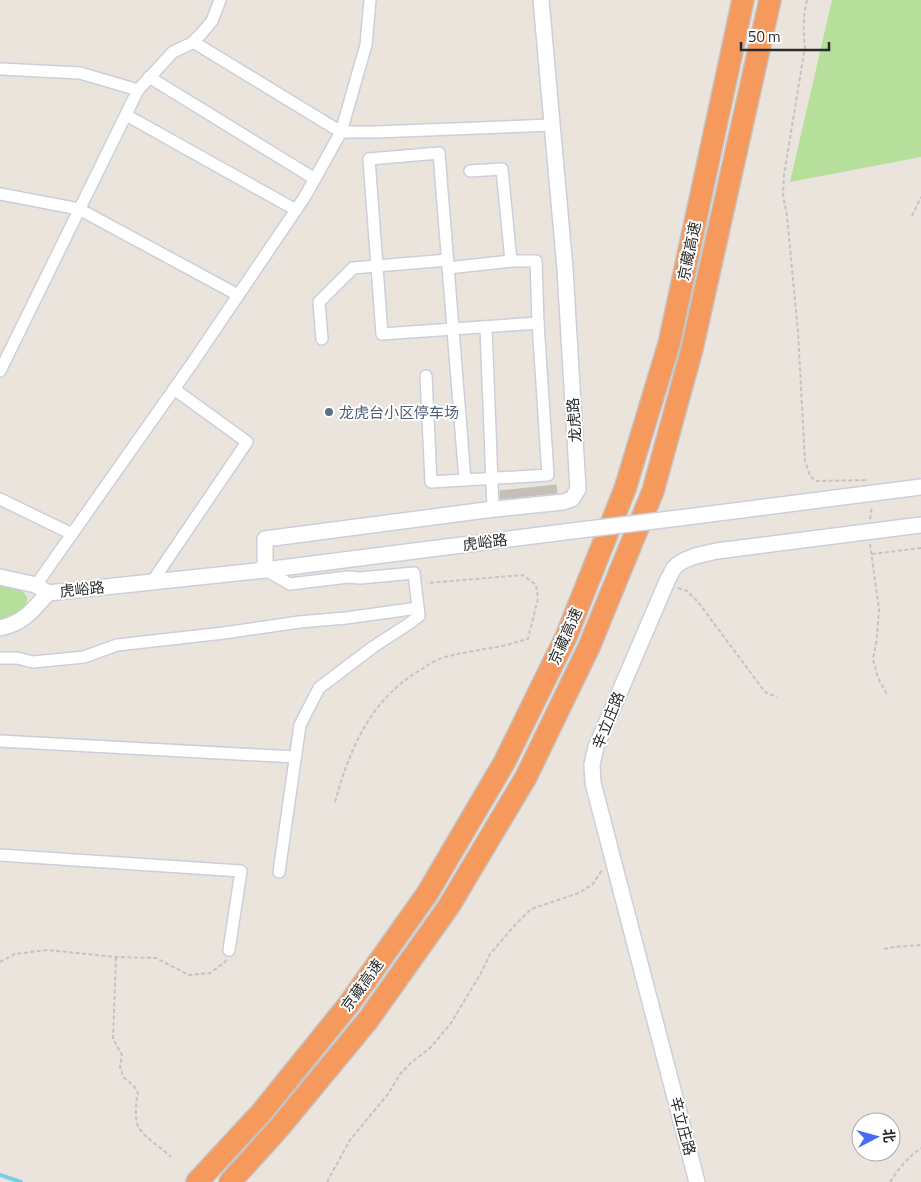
<svg xmlns="http://www.w3.org/2000/svg" width="921" height="1182" font-family="'Titillium Web','Noto Sans SC',sans-serif">
	<style>
		.green { fill: #b6df9c }
		.lines { fill: none; stroke-linecap: round; stroke-linejoin: round }
		.stream { stroke: #75cfe8; stroke-width: 4 }
		.building { fill: #c4bfb8; stroke: #c7c0b6 }
		.minor-casing { stroke: #cbcfdb; stroke-width: 14 }
		.tertiary-casing { stroke: #cbcfdb; stroke-width: 18 }
		.motorway-casing { stroke: #c3c3c3; stroke-width: 24 }
		.path { stroke: #c3c3c3; stroke-width: 2; stroke-dasharray: 4 2.5; stroke-linecap: butt }
		.minor { stroke: #fff; stroke-width: 11 }
		.tertiary { stroke: #fff; stroke-width: 15 }
		.motorway { stroke: #f6995d; stroke-width: 21 }
		.tertiary-bridge-casing { stroke: #cbcfdb; stroke-width: 18; stroke-linecap: butt }
		.tertiary-bridge { stroke: #fff; stroke-width: 15 }
		.service-dot { fill: #5c6f8a; stroke: #fff; stroke-width: 2 }
		.labels { text-anchor: middle; dominant-baseline: central; stroke-width: 4; stroke-linejoin: round; paint-order: stroke }
		.street-label { font-size: 15px; fill: #2a2a2a; stroke: #fff }
		.service-label { font-size: 15px; fill: #4e5e75; stroke: #fff; text-anchor: start }
	</style>
	<rect width="100%" height="100%" fill="#ebe4dd"/>
	<g class="green">
		<polygon points="832,0 921,0 921,157 790,182"/>
		<polygon points="0,582 21,589 27,597 27,601 22,612 0,623"/>
	</g>
	<g class="lines">
		<polyline class="stream" points="0,1175 21,1182"/>
	</g>
	<polygon class="building" points="556,485 557,493 500,499 500,491"/>
	<g class="lines">
		<defs>
			<g id="minor">
				<polyline points="192,43 195,43 341,132 376,132 551,125"/>
				<polyline points="0,69 80,73 138,90"/>
				<polyline points="149,77 315,179"/>
				<polyline points="126,115 296,210"/>
				<polyline points="0,194 79,209 238,295"/>
				<polyline points="448,268 511,261"/>
				<polyline points="486,327 493,509"/>
				<polyline points="322,339 319,302 353,268 448,260"/>
				<polyline points="0,371 138,90 173,52 192,43 201,34 212,21 220,0"/>
				<polyline points="426,376 431,482 548,475 538,323 536,261 511,261 502,169 470,171"/>
				<path d="M 465,480 C 456,371 448,262 439,153 L 369,159 L 382,334 L 538,323"/>
				<polyline points="0,499 72,534"/>
				<polyline points="265,570 290,584 348,577 360,578 414,573 419,616 410,623 373,647 319,688 300,725 279,872"/>
				<polyline points="152,582 247,442 174,389"/>
				<polyline points="36,585 191,365 304,198 341,132 366,45 370,0"/>
				<polyline points="0,658 17,658 33,662 84,657 117,645 224,633 299,622 346,618 418,608"/>
				<polyline points="0,741 295,757"/>
				<polyline points="0,855 241,871 229,950"/>
			</g>
			<g id="tertiary">
				<polyline points="671,519 921,487"/>
				<polyline points="265,570 265,539 486,510 563,502 572,499 578,489 565,269 541,0"/>
				<path d="M 0,577 L 36,585 L 48,593 C 33,610 24,623 0,628"/>
				<polyline points="48,593 265,570 580,530"/>
				<path d="M 697,1182 L 599,806 L 593,783 L 592,764 L 596,747 L 668,579 C 670,576 672,571 674,568 C 684,557 703,554 717,551 L 921,525"/>
			</g>
			<g id="motorway">
				<polyline points="197,1182 261,1113 349,1004 427,894 504,763 566,637 625,489 669,344 743,0"/>
				<polyline points="230,1182 278,1129 368,1020 449,906 526,777 589,647 653,491 692,349 770,0"/>
			</g>
		</defs>
		<use href="#minor" class="minor-casing"/>
		<use href="#tertiary" class="tertiary-casing"/>
		<use href="#motorway" class="motorway-casing"/>
		<g class="path">
			<path d="M 807,0 C 803,15 803,31 805,47 L 784,175 L 783,195 L 787,216 L 798,332 L 805,461 L 810,476 L 816,481 L 868,480"/>
			<polyline points="912,216 921,197"/>
			<polyline points="870,519 872,506"/>
			<polyline points="870,544 879,609 877,638 873,659 878,678 888,696"/>
			<polyline points="872,554 921,548"/>
			<polyline points="678,588 687,591 698,602 765,692 777,697"/>
			<path d="M 335,802 C 350,748 371,698 422,669 C 428,665 435,660 442,658 C 462,652 482,650 502,646 C 511,644 519,641 528,639 L 538,598 L 536,585 L 523,575 L 427,583"/>
			<polyline points="884,949 894,947 921,945"/>
			<path d="M 116,957 L 113,1039 L 122,1055 L 120,1067 L 123,1077 L 134,1086 L 138,1093 C 136,1100 136,1106 136,1113 C 136,1118 136,1123 139,1128 C 146,1139 162,1148 171,1157"/>
			<polyline points="0,962 15,954 47,950 116,957 156,958 189,975 210,973 225,962 226,960"/>
			<polyline points="327,1182 350,1140 388,1094 400,1074 412,1062 431,1047 451,1023 481,973 490,954 515,925 531,909 579,893 593,884 602,870"/>
			<path d="M 890,1182 C 898,1169 908,1157 921,1148"/>
		</g>
		<use href="#minor" class="minor"/>
		<use href="#tertiary" class="tertiary"/>
		<use href="#motorway" class="motorway"/>
		<defs>
			<polyline id="tertiary-bridge" points="580,530 671,519"/>
		</defs>
		<use href="#tertiary-bridge" class="tertiary-bridge-casing"/>
		<use href="#tertiary-bridge" class="tertiary-bridge"/>
	</g>
	<circle class="service-dot" cx="329" cy="412" r="5"/>
	<g class="labels">
		<g class="street-label">
			<text transform="translate(689 251) rotate(-78)">京藏高速</text>
			<text transform="translate(574 420) rotate(-94)">龙虎路</text>
			<text transform="translate(485 542) rotate(-7)">虎峪路</text>
			<text transform="translate(82 589) rotate(-6)">虎峪路</text>
			<text transform="translate(565 636) rotate(-66)">京藏高速</text>
			<text transform="translate(608 720) rotate(-68)">辛立庄路</text>
			<text transform="translate(362 985) rotate(-54)">京藏高速</text>
			<text transform="translate(683 1126) rotate(75)">辛立庄路</text>
		</g>
		<g class="service-label">
			<text x="339" y="412">龙虎台小区停车场</text>
		</g>
	</g>
	<g transform="translate(876 1137) rotate(84)"><circle r="24" fill="#ffffff" stroke="#aaaaaa"/>
	<path d="M0-4L9 19L0 12L-9 19Z" fill="#446cf1"/>
	<text y="-8" font-size="14" font-weight="bold" text-anchor="middle" fill="#2a2a2a">北</text>
	</g>
	<path d="M741 42v8h88v-8" fill="none" stroke="#2a2a2a" stroke-width="2.5"/>
	<text x="748" y="42" font-size="15" fill="#2a2a2a" stroke="#ffffff" stroke-width="4" paint-order="stroke">50 m</text>
</svg>
